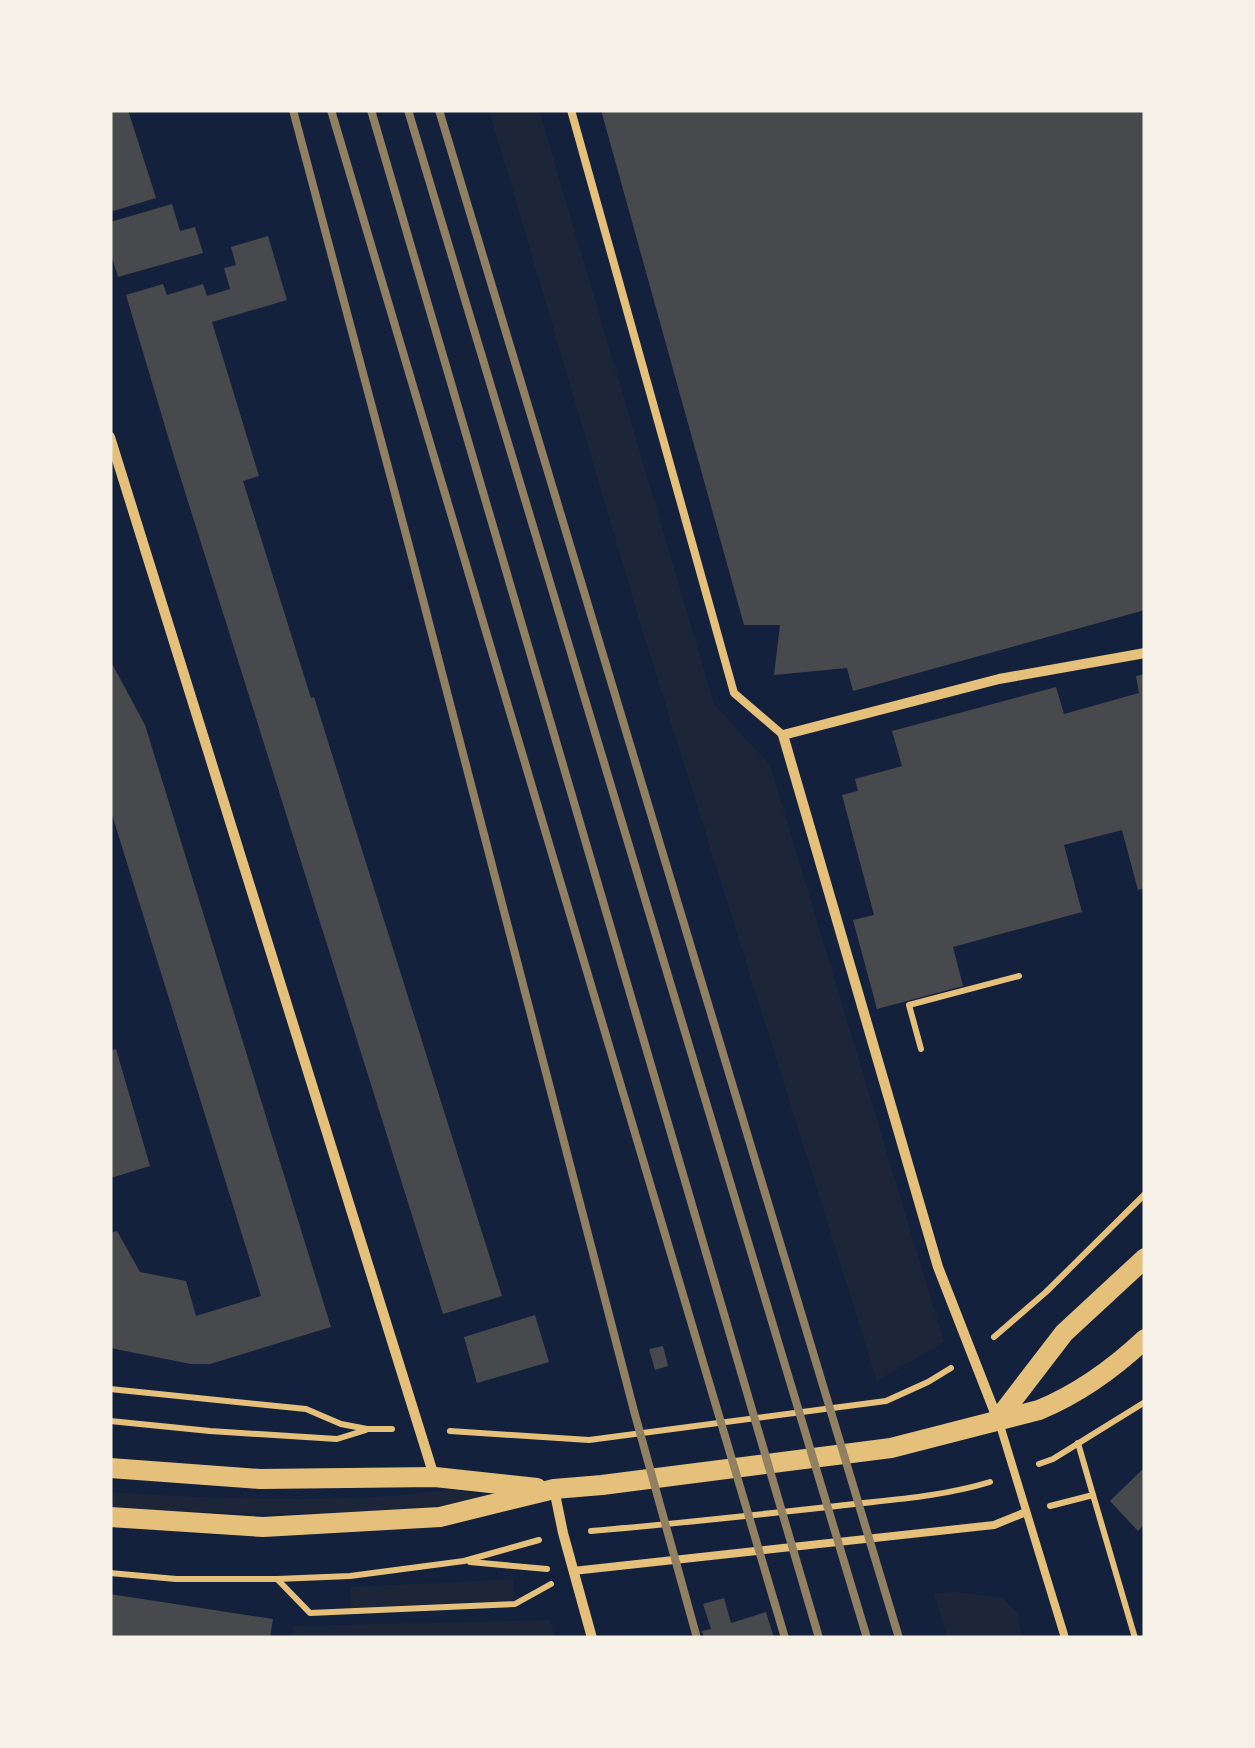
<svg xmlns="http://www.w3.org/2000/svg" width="1255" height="1748" font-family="'Playfair Display',serif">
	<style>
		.green { fill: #1d2539 }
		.building { fill: #48494c }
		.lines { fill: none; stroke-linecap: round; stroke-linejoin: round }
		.path { stroke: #e5c07b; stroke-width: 6 }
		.service { stroke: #e5c07b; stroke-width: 8 }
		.minor { stroke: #e5c07b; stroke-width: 10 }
		.secondary { stroke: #e5c07b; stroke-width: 20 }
		.rail { stroke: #918062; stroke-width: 8 }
	</style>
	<rect width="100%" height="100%" fill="#14213d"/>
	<g class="green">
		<polygon points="489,110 539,110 714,704 770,765 944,1342 877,1381 645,639"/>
		<path d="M 110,1492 C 203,1498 297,1502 390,1496 C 412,1494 464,1485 481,1496 L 476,1503 L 406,1510 L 287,1514 L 134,1510 L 110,1507 Z"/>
		<polygon points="513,1579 514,1600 351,1608 350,1587"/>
		<polygon points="958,1592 1002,1598 1017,1613 1022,1638 947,1638 934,1593"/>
		<polygon points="550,1620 555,1638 292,1638 293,1626"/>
	</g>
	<g class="building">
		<polygon points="110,110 128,110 156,198 110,212"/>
		<polygon points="601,110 1145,110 1145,610 853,691 847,668 774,675 780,625 744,625"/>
		<polygon points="172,204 180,231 195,227 203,253 118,277 110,251 110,222"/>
		<polygon points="268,236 287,300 212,322 259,476 243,481 311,698 314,697 502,1296 443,1314 175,460 126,295 163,284 167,295 203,284 207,296 230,289 224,268 236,265 231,247"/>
		<polygon points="110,660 145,725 331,1327 210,1364 191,1364 110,1348 110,1233 117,1231 140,1272 186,1281 196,1316 261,1296 110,808"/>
		<polygon points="1145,674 1145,888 1138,890 1122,830 1064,845 1082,912 953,947 963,986 877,1009 853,920 874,915 842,795 858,791 855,779 902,766 892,731 1056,687 1064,714 1139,693 1136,676"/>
		<polygon points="116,1049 150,1166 111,1178 110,1051"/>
		<polygon points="535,1315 549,1362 477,1383 464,1337"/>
		<polygon points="663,1346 668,1366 655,1370 649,1349"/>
		<polygon points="1145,1467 1145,1524 1138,1531 1110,1501"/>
		<polygon points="110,1594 273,1619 270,1638 110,1638"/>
		<polygon points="724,1598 731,1623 766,1612 774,1638 704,1638 702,1631 711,1629 703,1604"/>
	</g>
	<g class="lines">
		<g class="path">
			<polyline points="921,1049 909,1005 1019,976"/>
			<polyline points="994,1337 1046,1292 1145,1194"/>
			<polyline points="110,1389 306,1409 341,1424 367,1429 392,1429"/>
			<polyline points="110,1421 210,1431 337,1439 366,1430"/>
			<polyline points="450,1431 589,1440 886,1401 928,1382 951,1368"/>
			<polyline points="1039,1464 1053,1459 1145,1402"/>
			<polyline points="1093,1495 1135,1638"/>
			<polyline points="1050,1506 1093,1495 1078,1443"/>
			<path d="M 591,1531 C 673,1524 755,1515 837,1506 C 888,1500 941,1497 990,1482"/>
			<polyline points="470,1562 547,1569"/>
			<polyline points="110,1573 176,1579 277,1579 350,1576 464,1561 539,1540"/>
			<polyline points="278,1580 310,1613 515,1604 551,1584"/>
		</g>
		<g class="service">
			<polyline points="571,110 734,693 783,735"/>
			<polyline points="999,1422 1065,1638"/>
			<polyline points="573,1571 994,1525 1026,1512"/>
		</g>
		<g class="minor">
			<polyline points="110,437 434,1476"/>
			<polyline points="997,1418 938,1267 783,735 999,679 1145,653"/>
			<polyline points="554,1489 563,1533 592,1638"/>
		</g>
		<g class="secondary">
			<polyline points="998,1419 1064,1333 1145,1258"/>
			<polyline points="110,1468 260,1479 435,1477 537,1488"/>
			<path d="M 110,1517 L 263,1527 L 440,1517 L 554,1489 L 602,1485 L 891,1448 L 1039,1410 C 1078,1394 1114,1368 1145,1339"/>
		</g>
		<g class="rail">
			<polyline points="293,110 409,546 634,1411 697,1638"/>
			<polyline points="331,110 785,1638"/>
			<polyline points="371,110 819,1638"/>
			<polyline points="408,110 867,1638"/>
			<polyline points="439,110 899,1638"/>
		</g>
	</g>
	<rect width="1255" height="1748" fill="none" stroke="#f6f1e7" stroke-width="225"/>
</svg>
